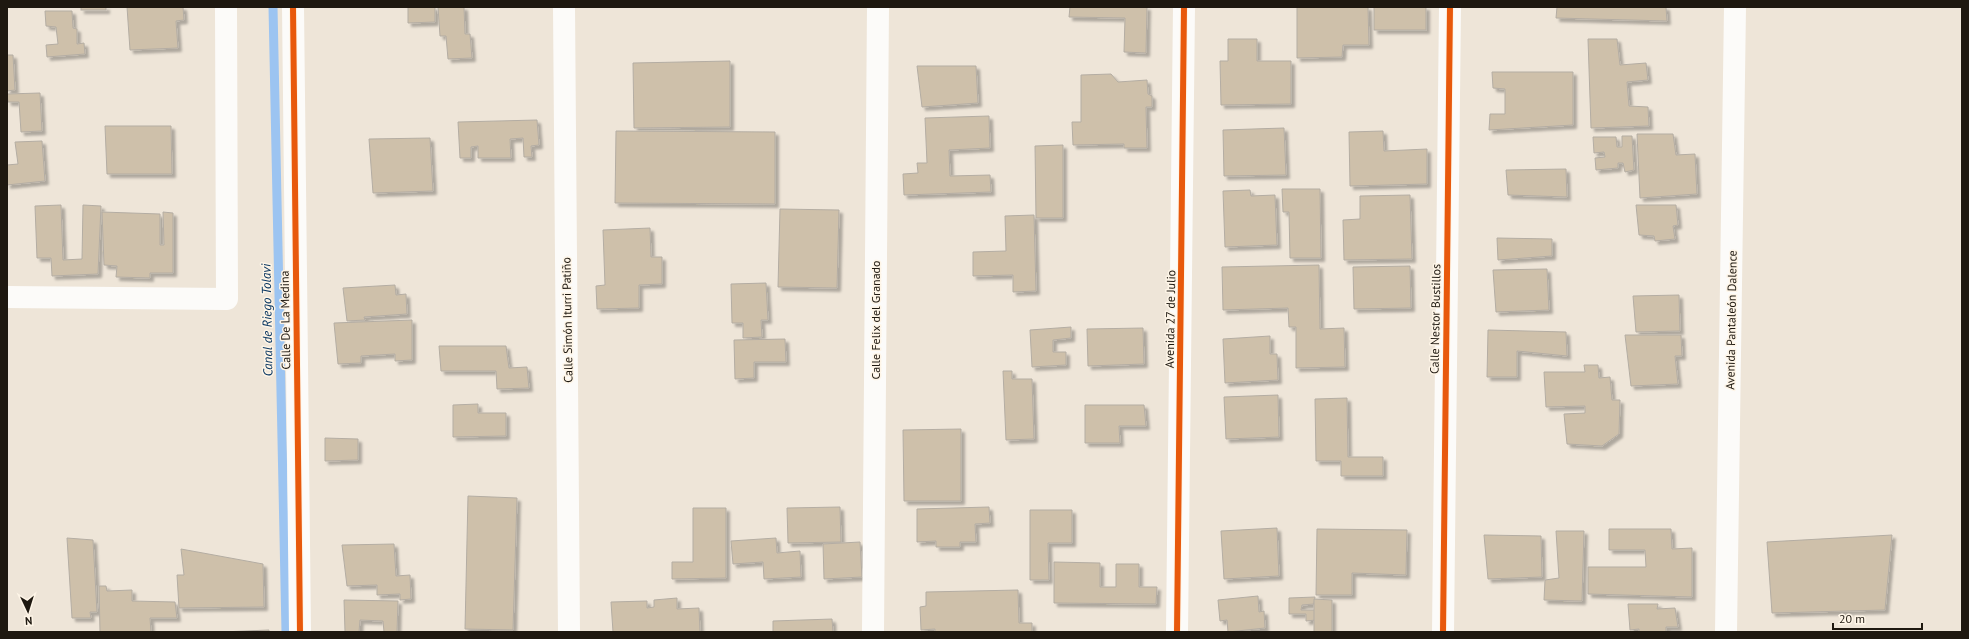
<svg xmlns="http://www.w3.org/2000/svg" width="1969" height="639" font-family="'PT Sans',sans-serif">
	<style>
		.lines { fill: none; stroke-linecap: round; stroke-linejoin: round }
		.stream { stroke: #9cc4f1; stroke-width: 9 }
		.building { fill: #cec0aa; stroke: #b4ada3; filter: url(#shadow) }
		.minor { stroke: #fcfbf9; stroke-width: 22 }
		.secondary { stroke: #fcfbf9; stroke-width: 22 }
		.cycleway-casing { stroke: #fef5e7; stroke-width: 8 }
		.cycleway { stroke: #e8590c; stroke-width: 6 }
		.labels { text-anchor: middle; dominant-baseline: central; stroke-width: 3; stroke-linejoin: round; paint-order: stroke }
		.street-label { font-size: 12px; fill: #1e1810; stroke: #fef5e7 }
		.water-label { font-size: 13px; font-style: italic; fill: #083560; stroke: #fef5e7 }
	</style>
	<defs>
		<filter id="shadow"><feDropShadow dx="3.5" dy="3.5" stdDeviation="1" flood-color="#0004"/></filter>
	</defs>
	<rect width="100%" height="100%" fill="#eee5d8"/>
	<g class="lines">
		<polyline class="stream" points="273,7 286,632"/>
	</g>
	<g class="building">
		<rect x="81" y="7" width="25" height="3"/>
		<polygon points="127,7 183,7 184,20 176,21 178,48 130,50"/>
		<polygon points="408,7 435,7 435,22 408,23"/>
		<polygon points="438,7 464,7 465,34 470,34 472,58 448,59 446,36 440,36"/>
		<polygon points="1070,7 1147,7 1146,53 1124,52 1125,18 1069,17"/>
		<polygon points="1297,7 1368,7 1369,45 1343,45 1342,57 1297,58"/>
		<rect x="1374" y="7" width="52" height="23"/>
		<polygon points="1557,7 1666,7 1667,21 1556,18"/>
		<polygon points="45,11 72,11 73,28 77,29 77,44 84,43 85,54 47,57 46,45 58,44 56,27 46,26"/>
		<polygon points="1228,39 1257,39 1257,61 1291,61 1291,104 1221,105 1220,61 1228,61"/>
		<polygon points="1588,39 1617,39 1620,65 1646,63 1648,80 1627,82 1629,106 1648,107 1649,126 1591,128"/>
		<polygon points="7,55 13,55 15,90 7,91"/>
		<polygon points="730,61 730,127 634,128 633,63"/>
		<polygon points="917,66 976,66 978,103 922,107"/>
		<polygon points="1492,72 1573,72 1573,125 1489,130 1490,114 1505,114 1505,89 1493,88"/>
		<polygon points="1111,74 1118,82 1147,80 1148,94 1152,96 1152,107 1146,107 1147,148 1124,148 1124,144 1073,145 1072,122 1081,122 1081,75"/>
		<polygon points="40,93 42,131 21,132 19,102 8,102 7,94"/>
		<polygon points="989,116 990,148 949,150 950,176 990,175 991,192 904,195 903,174 918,173 917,163 927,163 925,118"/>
		<polygon points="537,120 539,145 531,146 532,157 524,157 523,138 510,139 511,158 478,158 478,146 471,147 471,158 460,158 458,122"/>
		<polygon points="105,126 171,126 172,174 107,174"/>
		<polygon points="1284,128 1286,175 1224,176 1223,130"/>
		<polygon points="616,131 775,132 775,204 615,203"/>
		<polygon points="1383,131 1384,151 1427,149 1427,184 1350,186 1349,132"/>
		<polygon points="1637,134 1673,134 1676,155 1695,154 1697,194 1640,198"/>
		<polygon points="1622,136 1632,136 1634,170 1625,172 1623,163 1618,163 1618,168 1596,170 1595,158 1605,157 1604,152 1594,153 1593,137 1616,137 1617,147 1622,147"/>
		<polygon points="430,138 433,191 373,193 369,139"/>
		<polygon points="42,141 45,181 7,185 7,165 18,164 15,142"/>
		<polygon points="1063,145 1063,218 1036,218 1035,146"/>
		<polygon points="1566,169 1567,197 1508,195 1506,170"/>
		<polygon points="1282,189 1320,189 1321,258 1290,258 1289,212 1283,212"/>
		<polygon points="1250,190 1251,196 1275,195 1277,245 1225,247 1223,191"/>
		<polygon points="1410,195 1412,259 1344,260 1343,220 1360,219 1360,196"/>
		<polygon points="61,205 63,260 82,259 83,205 101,206 98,274 52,276 51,258 37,258 35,206"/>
		<polygon points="1636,205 1676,205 1678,225 1673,226 1675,239 1655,241 1654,236 1639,235"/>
		<polygon points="780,209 839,210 837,288 778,287"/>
		<polygon points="102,212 160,214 160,245 164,245 163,212 173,213 173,273 150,273 150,278 116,277 117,266 104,265"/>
		<polygon points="1034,215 1036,291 1013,292 1013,275 973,276 973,252 1006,251 1005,216"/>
		<polygon points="650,228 651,257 662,257 662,284 639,285 639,308 597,309 596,286 605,285 603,230"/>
		<polygon points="1497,238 1552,239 1552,256 1498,260"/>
		<polygon points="1319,265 1320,329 1344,328 1345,367 1296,368 1296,327 1289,327 1288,308 1223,310 1222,267"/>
		<polygon points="1410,266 1411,308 1354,309 1353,267"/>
		<polygon points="1547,269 1549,310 1496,312 1493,270"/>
		<polygon points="766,283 768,320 761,320 762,337 743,338 743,323 732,323 731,284"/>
		<polygon points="395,285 396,295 406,294 407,314 364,317 365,320 347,321 343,288"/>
		<polygon points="1679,295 1680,331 1636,332 1633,296"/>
		<polygon points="412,320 412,360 395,361 395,354 361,356 361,363 338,364 334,323"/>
		<polygon points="1071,327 1071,338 1053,340 1053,352 1066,352 1066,365 1032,367 1030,330"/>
		<polygon points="1143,328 1144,364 1088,366 1087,329"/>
		<polygon points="1488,330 1566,332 1567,356 1517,351 1517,377 1487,377"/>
		<polygon points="1625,335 1681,335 1682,356 1675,356 1678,384 1631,386"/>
		<polygon points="1270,336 1270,354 1277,354 1278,380 1225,383 1223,339"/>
		<polygon points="785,339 786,362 754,362 754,378 735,379 734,340"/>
		<polygon points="439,346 506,346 509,368 527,367 529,388 497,389 496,371 441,371"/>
		<polygon points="1584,365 1598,365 1599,378 1610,377 1612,400 1620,400 1619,434 1602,446 1567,444 1564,414 1585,413 1585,406 1546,407 1544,372 1585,372"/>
		<polygon points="1003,371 1012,371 1012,379 1032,379 1034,439 1006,440"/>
		<polygon points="1278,395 1279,437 1226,439 1224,397"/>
		<polygon points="1347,398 1348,457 1383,457 1383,476 1341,476 1341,461 1316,461 1315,399"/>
		<polygon points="478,404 478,413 506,413 506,436 453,437 453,405"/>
		<polygon points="1085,405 1144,405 1146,426 1119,426 1120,443 1085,443"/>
		<polygon points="961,429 961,501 904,501 903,430"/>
		<polygon points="325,438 358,439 358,460 325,461"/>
		<polygon points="468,496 517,498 513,630 465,629"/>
		<polygon points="840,507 841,542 788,543 787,508"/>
		<polygon points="989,507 990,523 975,524 976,542 960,542 960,547 936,547 936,541 917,542 917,509"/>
		<polygon points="693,508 726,508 726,578 672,579 672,562 693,562"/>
		<polygon points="1030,510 1072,510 1072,543 1048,543 1049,580 1030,580"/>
		<polygon points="1277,528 1279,576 1224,579 1221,531"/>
		<polygon points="1317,529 1407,530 1406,575 1352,573 1352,595 1316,595"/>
		<polygon points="1609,529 1671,529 1672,549 1692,548 1692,597 1588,594 1588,567 1646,567 1645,550 1609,550"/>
		<polygon points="1556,531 1584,531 1582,601 1544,600 1545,580 1559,578"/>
		<polygon points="1484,535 1541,536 1542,577 1488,579"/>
		<polygon points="1892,535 1885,610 1772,613 1767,542"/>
		<polygon points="67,538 93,540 97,612 90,612 91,618 72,618"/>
		<polygon points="776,538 777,553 800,551 801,577 764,579 763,562 733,564 731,541"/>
		<polygon points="860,542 862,577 824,579 823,544"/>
		<polygon points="394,544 396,576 410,575 411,599 400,600 400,594 377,595 377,585 347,586 342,545"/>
		<polygon points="181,549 263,564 264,607 179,608 177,575 184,575"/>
		<polygon points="1054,562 1100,563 1100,587 1116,587 1116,564 1139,564 1139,587 1157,587 1156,604 1054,603"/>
		<polygon points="99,586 106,586 107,591 132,590 132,601 175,602 177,618 150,618 151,632 100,632"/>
		<polygon points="1018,590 1019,623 1032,623 1032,632 935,632 935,629 921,630 920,607 926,606 926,592"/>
		<polygon points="1258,596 1259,612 1264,611 1265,628 1228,632 1227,620 1220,621 1218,600"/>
		<polygon points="1315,597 1314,604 1302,605 1301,610 1316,610 1316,620 1306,621 1306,614 1289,614 1289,598"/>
		<polygon points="677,598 677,609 699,608 700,632 613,632 611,602 647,601 647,608 654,607 654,600"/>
		<polygon points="1314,599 1332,600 1332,632 1314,632"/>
		<polygon points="344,600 398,601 397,632 384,632 383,621 360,620 359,632 345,632"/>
		<polygon points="1628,604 1658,604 1657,609 1675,608 1678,627 1666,627 1666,632 1639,632 1639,629 1630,630"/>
		<polygon points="832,619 833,632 773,632 773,621"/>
		<polygon points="269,630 269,632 221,632"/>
	</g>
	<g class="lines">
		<g class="minor">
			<polyline points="293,7 300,632"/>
			<polyline points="564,7 569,632"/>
			<polyline points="7,297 227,299 226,7"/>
			<polyline points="873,632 878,7"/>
			<polyline points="1177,632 1184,7"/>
			<polyline points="1443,632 1450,7"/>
		</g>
		<polyline class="secondary" points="1726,632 1735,7"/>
		<defs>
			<g id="cycleway">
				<polyline points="293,7 300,632"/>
				<polyline points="1177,632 1184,7"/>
				<polyline points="1443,632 1450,7"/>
			</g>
		</defs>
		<use href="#cycleway" class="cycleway-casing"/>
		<use href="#cycleway" class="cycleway"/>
	</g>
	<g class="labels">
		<g class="street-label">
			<text transform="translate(1170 319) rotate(-89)">Avenida 27 de Julio</text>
			<text transform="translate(1435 319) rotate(-89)">Calle Nestor Bustillos</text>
			<text transform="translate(285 320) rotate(-91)">Calle De La Medina</text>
			<text transform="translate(567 320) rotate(-91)">Calle Simón Iturri Patiño</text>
			<text transform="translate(875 320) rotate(-90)">Calle Felix del Granado</text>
			<text transform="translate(1731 320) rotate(-89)">Avenida Pantaleón Dalence</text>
		</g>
		<g class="water-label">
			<text transform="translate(267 320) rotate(-91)">Canal de Riego Tolavi</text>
		</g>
	</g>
	<rect width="1969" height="639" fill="none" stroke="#1e1810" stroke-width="16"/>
	<g transform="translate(28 611) rotate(176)" stroke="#fef5e7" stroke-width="3" paint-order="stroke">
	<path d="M0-3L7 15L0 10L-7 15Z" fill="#1e1810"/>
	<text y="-6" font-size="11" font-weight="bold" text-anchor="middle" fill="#1e1810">N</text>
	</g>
	<path d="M1833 623v6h89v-6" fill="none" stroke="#1e1810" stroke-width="2"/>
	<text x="1839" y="623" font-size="12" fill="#1e1810" stroke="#fef5e7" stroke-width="3" paint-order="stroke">20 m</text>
</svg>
